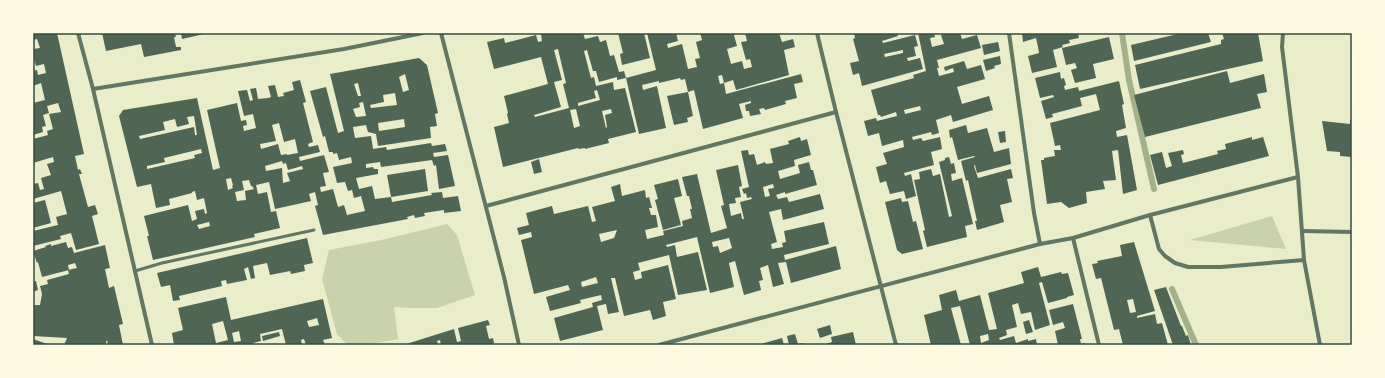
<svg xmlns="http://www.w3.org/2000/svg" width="1385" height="378" font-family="'PT Sans',sans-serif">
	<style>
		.green { fill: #cad2ad }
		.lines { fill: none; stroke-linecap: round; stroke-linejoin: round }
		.stream { stroke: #a3b18a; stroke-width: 6 }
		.building { fill: #4f6655; fill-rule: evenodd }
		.service { stroke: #617663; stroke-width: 3 }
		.minor { stroke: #617663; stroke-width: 4 }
		.neatline { fill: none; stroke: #344e41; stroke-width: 1.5 }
	</style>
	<rect width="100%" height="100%" fill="#e9edc9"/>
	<g class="green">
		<polygon points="1272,216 1286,249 1190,240"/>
		<polygon points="447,224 457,235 475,295 437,308 410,308 394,307 398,339 365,345 348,345 337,334 322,279 329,250 386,239"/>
	</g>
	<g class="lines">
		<g class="stream">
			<polyline points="1122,33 1129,80 1154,189"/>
			<polyline points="1172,289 1196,345"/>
		</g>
	</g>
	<g class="building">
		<polygon points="33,33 57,33 84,154 75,156 78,170 80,169 82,174 79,174 88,207 95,205 98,214 92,216 99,244 76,250 71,233 60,236 61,239 33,246 33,231 58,225 56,217 67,214 61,191 33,199 33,184 38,183 40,190 44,189 41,178 51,175 47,164 54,162 53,157 33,163 33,139 48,135 47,131 53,129 49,114 61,112 58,103 47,106 49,113 43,115 46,126 42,127 43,132 33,135 33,103 45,100 41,83 33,86 33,71 37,70 38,75 46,73 44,64 36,66 34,58 33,58 33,49 40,48 37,39 33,40"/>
		<polygon points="102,33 175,33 176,37 174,37 176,47 181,47 181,50 144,57 141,44 106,51"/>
		<polygon points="181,33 204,33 204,34 182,39"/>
		<path d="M 546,33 L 583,33 L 585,39 L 598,36 L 600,42 L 606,40 L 610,56 L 614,55 L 619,72 L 624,71 L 626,78 L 617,80 L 617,77 L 599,82 L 596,71 L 593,71 L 587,50 L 584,51 L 591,78 L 594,77 L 596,86 L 613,82 L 614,90 L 625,88 L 636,132 L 608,139 L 609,143 L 585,149 L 585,148 L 579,149 L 578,148 L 503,167 L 494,127 L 509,123 L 507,114 L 508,113 L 504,96 L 548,84 L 541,57 L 494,69 L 487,42 L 504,38 L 505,43 L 536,35 L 538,42 L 542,41 L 541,34 ZM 558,49 L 566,83 L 563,84 L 569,108 L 535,117 L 534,115 L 561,107 L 554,82 L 562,80 L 554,50 ZM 597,90 L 600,100 L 578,106 L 578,103 L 596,98 L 594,91 ZM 576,109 L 580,126 L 574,128 L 570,110 ZM 611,109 L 612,113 L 605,115 L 607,127 L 606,128 L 602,111 Z"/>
		<polygon points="618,33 644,33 650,58 622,65 620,54 623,53"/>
		<polygon points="647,33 676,33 678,41 667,44 668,48 682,44 688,69 697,67 695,59 700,58 696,42 702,40 700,33 738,33 734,35 737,46 727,49 731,64 742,61 744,69 752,67 750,59 746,60 741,42 747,41 745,33 779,33 782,42 793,39 795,47 784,50 789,75 736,90 733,80 724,83 722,75 718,76 720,84 724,83 726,94 801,74 803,82 794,84 797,98 785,101 786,104 765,110 764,108 759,109 761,114 750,116 749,111 746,111 745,105 751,103 751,101 739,104 743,118 703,129 694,90 688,92 685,79 681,80 680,78 659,83 659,81 642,85 643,90 657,86 666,128 639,134 626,78 656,70"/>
		<path d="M 854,33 L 897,33 L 898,36 L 882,41 L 883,43 L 915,35 L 918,46 L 914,47 L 916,56 L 907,58 L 908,61 L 920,58 L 923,69 L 862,86 L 859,73 L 853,75 L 850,63 L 859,61 L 853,39 L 855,38 ZM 903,50 L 903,53 L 885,57 L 884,54 Z"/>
		<path d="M 918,33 L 934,33 L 935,37 L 930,38 L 932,47 L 944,44 L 941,35 L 949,33 L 960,33 L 962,39 L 977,35 L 981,48 L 937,60 L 939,68 L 937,68 L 939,76 L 954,72 L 953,68 L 945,71 L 944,67 L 964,61 L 967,69 L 981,65 L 985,79 L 957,87 L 962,104 L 989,96 L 993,110 L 953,122 L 951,115 L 936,120 L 939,133 L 932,135 L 931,132 L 912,137 L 913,140 L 921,138 L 923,141 L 940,137 L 942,149 L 931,152 L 934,165 L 904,173 L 905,176 L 911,174 L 916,196 L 906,199 L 904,191 L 890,194 L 886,181 L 880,183 L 876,167 L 887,164 L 883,153 L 904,147 L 903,140 L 882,146 L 879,133 L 868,136 L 864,121 L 876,118 L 877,121 L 897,116 L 896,112 L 881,117 L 880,115 L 878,115 L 871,90 L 914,78 L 913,75 L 926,71 ZM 920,106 L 921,110 L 905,114 L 904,110 Z"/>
		<polygon points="1022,33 1078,33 1079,38 1069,40 1070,43 1062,45 1063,47 1053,50 1057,67 1032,73 1028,56 1039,53 1038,47 1036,38 1023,42"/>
		<polygon points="1182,33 1208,33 1211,42 1134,61 1131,45"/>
		<polygon points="1222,33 1258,33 1263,61 1140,89 1135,65 1221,44 1221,40 1224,39"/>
		<polygon points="1109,37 1114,59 1093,64 1096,78 1075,83 1071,70 1077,68 1075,63 1066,65 1062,48"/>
		<polygon points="998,42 1000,51 984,55 982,45"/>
		<polygon points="1000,56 1001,64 994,66 995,68 986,71 983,60"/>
		<path d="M 419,58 L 427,65 L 438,113 L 435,114 L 437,126 L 430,127 L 431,138 L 378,146 L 376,134 L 368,132 L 366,125 L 353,127 L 355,138 L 371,136 L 373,149 L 386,147 L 387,150 L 431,143 L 432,146 L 445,144 L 447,151 L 433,153 L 434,157 L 448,155 L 455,186 L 439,189 L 436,165 L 434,166 L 432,160 L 381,167 L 380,162 L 366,164 L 366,168 L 373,167 L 374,169 L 378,169 L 378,174 L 356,178 L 359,189 L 372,186 L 375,199 L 391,197 L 387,175 L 425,169 L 428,191 L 391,197 L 392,202 L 432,195 L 431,193 L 442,192 L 443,198 L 458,196 L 461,211 L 444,213 L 444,210 L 424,213 L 425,216 L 415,218 L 414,215 L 407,217 L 408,219 L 323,235 L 315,206 L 318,205 L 315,192 L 309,194 L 311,201 L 275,209 L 269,182 L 256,185 L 258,194 L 267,192 L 271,212 L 276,211 L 280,228 L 254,234 L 255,237 L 153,260 L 147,236 L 149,236 L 144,216 L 188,205 L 192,221 L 197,219 L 195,211 L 204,209 L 205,214 L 207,213 L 204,198 L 197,200 L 195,191 L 192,192 L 192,193 L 169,199 L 170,205 L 156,208 L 151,184 L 137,187 L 119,116 L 123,110 L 197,98 L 213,170 L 220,168 L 207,110 L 237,103 L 241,121 L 246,120 L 247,125 L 243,126 L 244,131 L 256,128 L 253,114 L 244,116 L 238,91 L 247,90 L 250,101 L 253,100 L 250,89 L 256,88 L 258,99 L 268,98 L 271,97 L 268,86 L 275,85 L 278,97 L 284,96 L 283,93 L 294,90 L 292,82 L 300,80 L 306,102 L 303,103 L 313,142 L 308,144 L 309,147 L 318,145 L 320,152 L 299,157 L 300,161 L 324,155 L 329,172 L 323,173 L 326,186 L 320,187 L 321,192 L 333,189 L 338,207 L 344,205 L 347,215 L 365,211 L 361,196 L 354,198 L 352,190 L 348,191 L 345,182 L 337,183 L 333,167 L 352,163 L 351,157 L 339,160 L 337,153 L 333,154 L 333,152 L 329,152 L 325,136 L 323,137 L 310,91 L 326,87 L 338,133 L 344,131 L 330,74 ZM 405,74 L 409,90 L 403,92 L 399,77 ZM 358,83 L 361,96 L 358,96 L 354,84 ZM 395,93 L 397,105 L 371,108 L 370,105 L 384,102 L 383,95 ZM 363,102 L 366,116 L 356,117 L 353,109 L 360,107 L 359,103 ZM 194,116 L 197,135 L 195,135 L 194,127 L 140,139 L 139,136 L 165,130 L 163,122 L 175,119 L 177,127 L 189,124 L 187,117 ZM 404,119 L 405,127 L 379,131 L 378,123 ZM 279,123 L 284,142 L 295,139 L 298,153 L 287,155 L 287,154 L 281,155 L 278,144 L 261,149 L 260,144 L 276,141 L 272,125 ZM 201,149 L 202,153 L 194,155 L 195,158 L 147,169 L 147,166 L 165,162 L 164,158 ZM 282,161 L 283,164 L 286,163 L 288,170 L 302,166 L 303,169 L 287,173 L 290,181 L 283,183 L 282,168 L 266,171 L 265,166 ZM 231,178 L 233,185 L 232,186 L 233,188 L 228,190 L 226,179 ZM 249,180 L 251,186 L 252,186 L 254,189 L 245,191 L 246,200 L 237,201 L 235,192 L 244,190 L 242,181 ZM 209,222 L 210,226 L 199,229 L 197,225 Z"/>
		<polygon points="1227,71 1230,83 1264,74 1267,92 1257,94 1261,108 1145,137 1134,95"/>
		<polygon points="1060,72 1061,79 1064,78 1066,85 1064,86 1065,90 1078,87 1079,91 1119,81 1124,104 1122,105 1126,128 1116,131 1117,137 1127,135 1137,190 1123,194 1118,150 1112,151 1116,180 1103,181 1105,189 1086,192 1087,203 1069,208 1061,202 1047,204 1041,160 1044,160 1044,158 1055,156 1054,150 1061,150 1060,145 1055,146 1050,123 1100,110 1096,94 1080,98 1082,106 1052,114 1053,117 1046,119 1041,101 1054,97 1053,95 1040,98 1035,78"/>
		<polygon points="688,92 693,116 687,118 688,122 674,125 667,96"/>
		<polygon points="1350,120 1352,120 1352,157 1340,156 1340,152 1327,151 1322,121 1350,124"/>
		<polygon points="966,125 968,133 987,128 994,152 1009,148 1011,164 977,173 975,165 974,166 978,178 1011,169 1013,178 1007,179 1012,202 1000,205 1004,222 977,230 975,221 977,221 968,180 966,181 961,161 975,157 974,156 958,160 952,137 950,138 949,130"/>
		<polygon points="1005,131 1006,142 1000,143 998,132"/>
		<path d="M 800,137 L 801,141 L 807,139 L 811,155 L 794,160 L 795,166 L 778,171 L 780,179 L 800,173 L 798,165 L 809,162 L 811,170 L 813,170 L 817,185 L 785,194 L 785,192 L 776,195 L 778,199 L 787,197 L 789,202 L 820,194 L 824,209 L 783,220 L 781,209 L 769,212 L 777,242 L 771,244 L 772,249 L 783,247 L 782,243 L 786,242 L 784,231 L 824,222 L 829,244 L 784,255 L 785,260 L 836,246 L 841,269 L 791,283 L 786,262 L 778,263 L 784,284 L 773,287 L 768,265 L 760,268 L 763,280 L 759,281 L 761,290 L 744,295 L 735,261 L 729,263 L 734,287 L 710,293 L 697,237 L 666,245 L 667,247 L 675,245 L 677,257 L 698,252 L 707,290 L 678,295 L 669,255 L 638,263 L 640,270 L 633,272 L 635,280 L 642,278 L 641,272 L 668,265 L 676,299 L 663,302 L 666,316 L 653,320 L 650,310 L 624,316 L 615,278 L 611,278 L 619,312 L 608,314 L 606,304 L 597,306 L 603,330 L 560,341 L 554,318 L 593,307 L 592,303 L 602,300 L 601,295 L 580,300 L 581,303 L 550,311 L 546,297 L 570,290 L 568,285 L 534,294 L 521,240 L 532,237 L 531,232 L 519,235 L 517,228 L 529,225 L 526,213 L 552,206 L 554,214 L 588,206 L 592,222 L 596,221 L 592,207 L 615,201 L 611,187 L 620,184 L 622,196 L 645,190 L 646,198 L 649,197 L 652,208 L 649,208 L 651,215 L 656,215 L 658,227 L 645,230 L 647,239 L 664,235 L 663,231 L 683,226 L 682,221 L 692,218 L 690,209 L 692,209 L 689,196 L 687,196 L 682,177 L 697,174 L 711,233 L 727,228 L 721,206 L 724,205 L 716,170 L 738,165 L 742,186 L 739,187 L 741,197 L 735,198 L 736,203 L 729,204 L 731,216 L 741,213 L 742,219 L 744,219 L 740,202 L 752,199 L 751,197 L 747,198 L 746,193 L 744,194 L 742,189 L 749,187 L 741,151 L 748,150 L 749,155 L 754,154 L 757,165 L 765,162 L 766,164 L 773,163 L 770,149 L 789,144 L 788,141 ZM 773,184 L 774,188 L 768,189 L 770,196 L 765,197 L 763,187 ZM 617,230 L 614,238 L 601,242 L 599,234 ZM 729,238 L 732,248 L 720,253 L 718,246 L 713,247 L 712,242 ZM 596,277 L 598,283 L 582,287 L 581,282 Z"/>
		<polygon points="1252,137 1252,140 1263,137 1269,156 1158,185 1150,155 1162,152 1166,168 1172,166 1168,153 1183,150 1184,154 1181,155 1183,163 1218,154 1217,151 1226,149 1225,144"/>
		<polygon points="949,157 951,164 954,163 956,173 951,174 952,181 962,178 973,224 965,226 967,237 927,247 923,231 925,230 914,180 920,179 919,172 931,169 933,176 940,174 949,217 952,216 939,162 945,160 945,158"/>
		<polygon points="539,159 542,172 534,174 531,162"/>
		<polygon points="678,179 682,196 674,198 681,225 663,230 655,200 658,199 654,185"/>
		<polygon points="901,198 902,202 908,201 913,222 916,221 923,249 902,254 897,250 885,202"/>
		<polygon points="45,200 51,223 33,228 33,203"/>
		<polygon points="307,238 313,263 304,265 305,271 291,274 290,271 270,275 267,263 253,266 255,278 251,279 248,267 244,269 247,280 227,284 226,280 221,281 222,286 179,296 180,300 173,301 170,285 161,287 157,273"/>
		<polygon points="66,242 68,248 72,247 74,253 105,245 110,268 105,269 109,288 114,286 123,324 119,325 123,345 108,345 107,340 105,345 64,345 67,338 33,336 33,305 40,305 42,294 40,286 48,284 47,280 69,274 68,270 77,268 75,263 68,265 69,270 42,277 38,262 37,263 33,251 46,247 45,246 51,244 51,246"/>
		<path d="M 1134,242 L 1155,311 L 1137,316 L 1137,318 L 1155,314 L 1157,324 L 1162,323 L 1168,345 L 1123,345 L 1119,329 L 1114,330 L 1101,278 L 1096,279 L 1092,264 L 1098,263 L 1097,261 L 1122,256 L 1120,245 ZM 1133,299 L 1136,312 L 1130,313 L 1127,300 Z"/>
		<path d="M 1038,267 L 1041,277 L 1061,272 L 1062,274 L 1068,273 L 1074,295 L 1067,297 L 1067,298 L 1048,303 L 1042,282 L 1039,283 L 1050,325 L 1035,330 L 1031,312 L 1021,314 L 1018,303 L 1012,305 L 1017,327 L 1006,330 L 1007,335 L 999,338 L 1000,340 L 1014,336 L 1016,343 L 1028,339 L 1028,341 L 1036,339 L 1037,345 L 970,345 L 960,306 L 951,308 L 961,345 L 931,345 L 924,315 L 942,310 L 939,295 L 956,290 L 959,301 L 980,295 L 989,330 L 997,329 L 988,293 L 1024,283 L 1021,272 ZM 988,334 L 989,340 L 981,343 L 980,336 Z"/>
		<polygon points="36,281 38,290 33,292 33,282"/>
		<polygon points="1166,287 1181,326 1182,326 1186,336 1188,335 1191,345 1173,345 1154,290"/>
		<path d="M 226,297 L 231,320 L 323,299 L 332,338 L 323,340 L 325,345 L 306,345 L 304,339 L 301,340 L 302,345 L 286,345 L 282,329 L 260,334 L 261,341 L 253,343 L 254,345 L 174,345 L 172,333 L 183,330 L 178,308 ZM 317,318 L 319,325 L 309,327 L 307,321 ZM 223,321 L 228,340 L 216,343 L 212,324 ZM 239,331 L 241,341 L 234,342 L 232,333 Z"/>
		<polygon points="1073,304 1082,339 1080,339 1081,344 1085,343 1086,345 1058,345 1055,331 1065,328 1063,322 1053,325 1049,310"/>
		<polygon points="488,320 490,325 486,326 489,339 493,338 494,343 491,345 441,345 440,340 437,341 438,345 403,345 454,329 457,342 461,341 458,328"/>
		<polygon points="1029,320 1033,332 1026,334 1023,322"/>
		<polygon points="830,325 832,334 820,338 817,329"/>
		<polygon points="279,332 280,336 263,341 262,336"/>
		<polygon points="853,332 856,345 823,345 832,342 831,337"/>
		<polygon points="795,334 798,344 803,343 804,345 789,345 787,336"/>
		<polygon points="782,338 784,345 758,345"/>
		<polygon points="33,339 50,345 33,345"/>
	</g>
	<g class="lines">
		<polyline class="service" points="135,271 162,263 314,230"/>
		<g class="minor">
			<polyline points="78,33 93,89 152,345"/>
			<polyline points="441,33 504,277 519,345"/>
			<polyline points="817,33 836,112 896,345"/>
			<polyline points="1009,33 1034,213 1040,244"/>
			<polyline points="1283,33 1282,47 1298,177 1304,260 1320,345"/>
			<polyline points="93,89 344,49 423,33"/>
			<polyline points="486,206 836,112"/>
			<polyline points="1150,215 1159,249 1165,256 1175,263 1188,267 1221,267 1304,260"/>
			<polyline points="1303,231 1352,232"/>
			<polyline points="1073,238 1099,345"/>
			<polyline points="659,345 1040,244 1073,238 1150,215 1298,177"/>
		</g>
	</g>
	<rect width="1385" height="378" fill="none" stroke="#fefae0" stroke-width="68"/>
	<rect x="34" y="34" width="1317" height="310" class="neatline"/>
</svg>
